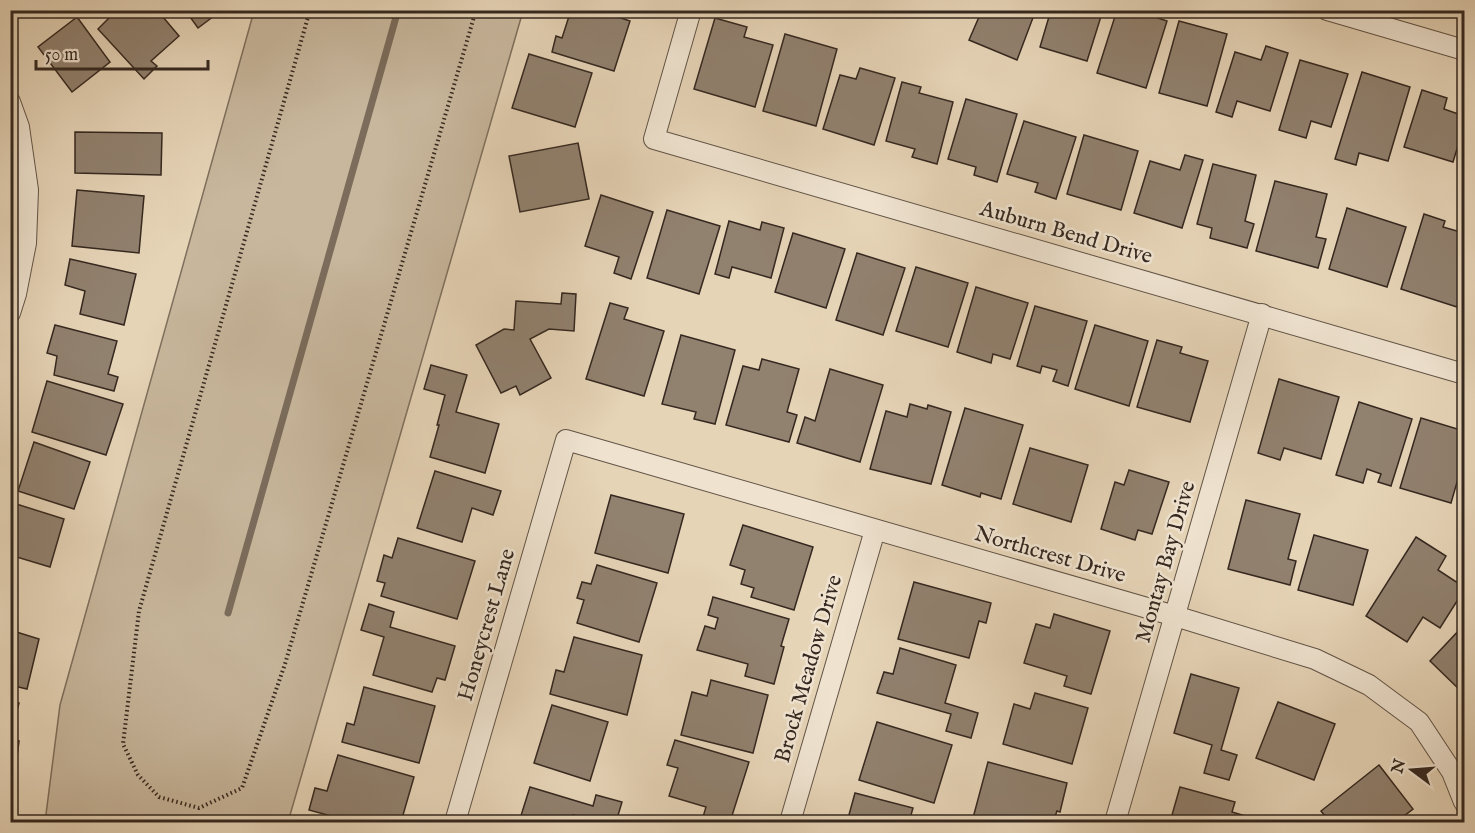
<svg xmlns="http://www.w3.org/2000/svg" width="1475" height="833" font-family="'IM FELL English',serif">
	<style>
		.green { fill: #c8b79d; stroke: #7e705e; stroke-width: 1.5 }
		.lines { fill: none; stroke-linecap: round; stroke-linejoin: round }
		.stream { stroke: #7b6c5c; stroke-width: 7 }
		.building { fill: #91816f; stroke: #352820; stroke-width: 1.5 }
		.minor-casing { stroke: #615346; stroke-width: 22 }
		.path { stroke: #352820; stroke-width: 4; stroke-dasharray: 1.5 3; stroke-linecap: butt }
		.minor { stroke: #efe3d0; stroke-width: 20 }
		.labels { text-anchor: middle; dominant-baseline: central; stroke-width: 5; stroke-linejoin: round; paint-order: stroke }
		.street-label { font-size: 22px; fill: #352820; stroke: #efe3d0 }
	</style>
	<rect width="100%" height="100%" fill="#e6d4b7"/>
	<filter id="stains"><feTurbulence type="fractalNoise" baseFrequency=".00333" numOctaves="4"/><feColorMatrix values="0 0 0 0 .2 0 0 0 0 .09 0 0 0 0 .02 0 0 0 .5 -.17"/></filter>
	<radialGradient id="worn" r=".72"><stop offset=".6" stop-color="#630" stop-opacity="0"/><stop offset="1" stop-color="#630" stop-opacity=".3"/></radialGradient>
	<polygon class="green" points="254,11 523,11 288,822 45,822 60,705"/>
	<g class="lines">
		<polyline class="stream" points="228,613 398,10"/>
	</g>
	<g class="building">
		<polygon points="117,10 157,10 179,36 151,61 157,66 144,79 98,29"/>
		<polygon points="185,10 222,10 198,28"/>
		<polygon points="571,10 597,10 630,21 614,71 552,52 556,36 562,38"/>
		<polygon points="982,10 1023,10 1034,15 1017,60 969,40"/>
		<polygon points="1051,10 1103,10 1087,61 1040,47"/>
		<polygon points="1117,10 1134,10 1167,21 1146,88 1097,73"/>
		<polygon points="77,17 110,62 72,92 38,47"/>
		<polygon points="715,18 747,27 744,37 773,45 755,107 694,89"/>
		<polygon points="1179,21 1227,34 1207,106 1159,93"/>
		<polygon points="785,34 837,49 816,126 763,111"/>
		<polygon points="1266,46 1288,53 1270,111 1237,101 1232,117 1216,112 1235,52 1261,60"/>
		<polygon points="529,54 592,73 575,127 512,108"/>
		<polygon points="1300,60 1348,74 1331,127 1311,121 1306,138 1279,130"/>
		<polygon points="860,68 895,78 874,145 823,129 840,75 856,79"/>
		<polygon points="1362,72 1410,87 1388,161 1359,153 1356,165 1335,159"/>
		<polygon points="902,82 921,87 919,93 953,102 937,164 912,157 915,149 886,141"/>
		<polygon points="1422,90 1447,98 1444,109 1464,116 1464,126 1453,162 1404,147"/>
		<polygon points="966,99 1017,114 997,182 974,175 976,167 948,159"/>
		<polygon points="1024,121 1076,137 1056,199 1035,192 1038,183 1007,174"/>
		<polygon points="75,132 162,133 161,175 75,173"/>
		<polygon points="1084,135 1138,151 1121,210 1067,194"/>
		<polygon points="578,143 589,199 520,212 509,156"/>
		<polygon points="1185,155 1203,160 1182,228 1134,213 1150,161 1180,170"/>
		<polygon points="1213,164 1256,175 1245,221 1254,224 1247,248 1210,238 1212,228 1197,224"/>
		<polygon points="1275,181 1327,194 1316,237 1326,239 1318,268 1256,251"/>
		<polygon points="77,190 144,196 139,253 72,246"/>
		<polygon points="601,195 653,212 631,279 614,273 619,257 585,246"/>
		<polygon points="1347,208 1406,227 1387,287 1329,269"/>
		<polygon points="667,210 720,226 699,294 647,278"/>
		<polygon points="1424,214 1445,221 1443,227 1464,233 1464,283 1457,307 1401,289"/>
		<polygon points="729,221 760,230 762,222 784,228 771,278 732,267 729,278 715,274"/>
		<polygon points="793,233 845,249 826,308 775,292"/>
		<polygon points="857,253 905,268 883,335 836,320"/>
		<polygon points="70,259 136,274 124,325 80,314 85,291 65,285"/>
		<polygon points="916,267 968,283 948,347 896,331"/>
		<polygon points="976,287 1028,303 1010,359 993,354 991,363 957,352"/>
		<polygon points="562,293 576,294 574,331 549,329 530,339 551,378 520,395 516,386 501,393 476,345 504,329 514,330 516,301 561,304"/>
		<polygon points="610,303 628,308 624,319 664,331 644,396 586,379"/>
		<polygon points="1035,306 1087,321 1068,386 1053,381 1057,370 1042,366 1040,373 1017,366"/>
		<polygon points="55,325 117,341 108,374 118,377 114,391 54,375 57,356 47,353"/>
		<polygon points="1095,325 1148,341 1129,406 1075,389"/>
		<polygon points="681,335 735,350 715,424 694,419 696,412 662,404"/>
		<polygon points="1157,340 1182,347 1180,353 1208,361 1190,422 1137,407"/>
		<polygon points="762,359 799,369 787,412 797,415 789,442 726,425 743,366 759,370"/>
		<polygon points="431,365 467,375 456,412 499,424 485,473 430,457 439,425 437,425 445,395 424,389"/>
		<polygon points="830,369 883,385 860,462 797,443 805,417 815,421"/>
		<polygon points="1279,379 1339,397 1321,459 1284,448 1280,460 1258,453"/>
		<polygon points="47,381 123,404 106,455 32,432"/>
		<polygon points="1359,402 1412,419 1391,486 1378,482 1381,474 1367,469 1363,483 1336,475"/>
		<polygon points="910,404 927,409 928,405 951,412 931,484 870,469 886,411 907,417"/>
		<polygon points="965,408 1023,425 1001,499 981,493 980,497 942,485"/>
		<polygon points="1421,418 1464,431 1464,458 1451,503 1400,488"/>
		<polygon points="34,442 90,462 74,509 18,491"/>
		<polygon points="1030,448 1088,465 1071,522 1013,504"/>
		<polygon points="1129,470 1169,482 1152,534 1138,530 1135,540 1101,529 1115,482 1124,485"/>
		<polygon points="435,471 501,491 493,515 472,508 462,542 417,528"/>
		<polygon points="611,495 684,514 668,573 595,553"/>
		<polygon points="1246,500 1300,514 1288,559 1296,561 1290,585 1228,569"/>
		<polygon points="10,502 64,519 50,567 10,555"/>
		<polygon points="743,525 813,547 794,610 751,597 754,588 741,584 745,570 730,565"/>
		<polygon points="1314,535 1368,550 1353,605 1298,590"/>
		<polygon points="1416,537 1446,556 1438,570 1464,587 1464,590 1440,628 1423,617 1407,642 1366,616"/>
		<polygon points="398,538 475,561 457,619 381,596 385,583 377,581 384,555 392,558"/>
		<polygon points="597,565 657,583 639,642 577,623 584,600 577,598 582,582 591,584"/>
		<polygon points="914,582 991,603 986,623 979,621 969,658 898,639"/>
		<polygon points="713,597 789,619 781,646 784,647 774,684 745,676 748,664 697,650 705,626 715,629 718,618 708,615"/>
		<polygon points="369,604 394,612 390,627 455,646 445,680 437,678 432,692 373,675 384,637 361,630"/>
		<polygon points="1054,614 1110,631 1091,694 1064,686 1067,676 1024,663 1036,624 1050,628"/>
		<polygon points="1464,625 1464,694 1430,661"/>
		<polygon points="10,630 39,639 27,689 10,685"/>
		<polygon points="574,637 642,655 627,715 550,694 556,670 564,672"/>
		<polygon points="900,648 956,665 945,703 978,713 971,738 946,731 951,714 877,693 884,672 893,674"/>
		<polygon points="1191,674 1239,688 1221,750 1237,755 1229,780 1204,773 1212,745 1174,733"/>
		<polygon points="711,680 768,695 753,753 681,735 692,692 707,696"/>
		<polygon points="364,687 435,706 419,763 342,742 347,723 354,725"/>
		<polygon points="1035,693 1088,708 1072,764 1003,744 1014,704 1030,709"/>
		<polygon points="10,701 19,703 10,738"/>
		<polygon points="1278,702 1335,724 1314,780 1256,758"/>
		<polygon points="552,705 608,722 590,781 534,763"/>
		<polygon points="877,722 952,745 934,803 859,780"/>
		<polygon points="10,740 19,741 17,757 10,755"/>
		<polygon points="675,740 749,762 730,822 723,822 703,817 706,807 669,796 678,768 667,765"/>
		<polygon points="338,755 414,777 401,822 353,822 309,810 315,788 327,791"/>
		<polygon points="988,762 1067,783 1060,812 1057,811 1053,822 991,822 973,818"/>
		<polygon points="1379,765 1413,809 1396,822 1330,822 1321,811"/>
		<polygon points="530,787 593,806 596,795 622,802 616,822 599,822 573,815 570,822 519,822"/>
		<polygon points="1180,787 1235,802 1232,812 1249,817 1247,822 1170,822"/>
		<polygon points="855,793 913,808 909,822 847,822"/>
		<polygon points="673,817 693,822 672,822"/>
	</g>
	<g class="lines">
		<defs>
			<g id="minor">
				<polyline points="691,10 654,139 1464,374"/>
				<polyline points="1327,10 1464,50"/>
				<polyline points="10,102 19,127 28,190 26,243 16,294 10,313"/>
				<polyline points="455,822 566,440 1175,616 1315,659 1369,685 1419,722 1452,772 1464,802"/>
				<polyline points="790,822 875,530"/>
				<polyline points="1115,822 1262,314"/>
			</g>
		</defs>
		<use href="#minor" class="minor-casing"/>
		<polyline class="path" points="310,10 139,611 123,744 138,775 159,797 199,808 242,788 285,664 476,10"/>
		<use href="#minor" class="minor"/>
	</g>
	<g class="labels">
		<g class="street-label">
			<text transform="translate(1066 233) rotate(16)">Auburn Bend Drive</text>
			<text transform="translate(1050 555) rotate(16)">Northcrest Drive</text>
			<text transform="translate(1166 562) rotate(-74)">Montay Bay Drive</text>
			<text transform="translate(487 625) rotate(-74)">Honeycrest Lane</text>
			<text transform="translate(809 669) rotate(-74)">Brock Meadow Drive</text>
		</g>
	</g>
	<rect width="1475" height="833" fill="none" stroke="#e6d4b7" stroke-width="36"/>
	<rect x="12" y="12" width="1451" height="809" fill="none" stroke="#352820" stroke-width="3"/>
	<rect x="18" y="18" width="1439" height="797" fill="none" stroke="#352820" stroke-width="1.5"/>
	<g transform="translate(1412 770) rotate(286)" stroke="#efe3d0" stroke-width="4.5" paint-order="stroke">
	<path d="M0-4.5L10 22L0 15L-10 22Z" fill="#352820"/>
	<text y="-9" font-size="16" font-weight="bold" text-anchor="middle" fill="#352820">N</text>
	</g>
	<path d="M36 60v9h172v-9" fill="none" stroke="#352820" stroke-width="3"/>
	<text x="45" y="60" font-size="18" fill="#352820" stroke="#efe3d0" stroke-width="4.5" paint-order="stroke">50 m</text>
	<rect width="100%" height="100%" filter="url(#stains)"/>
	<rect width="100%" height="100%" fill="url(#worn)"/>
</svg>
